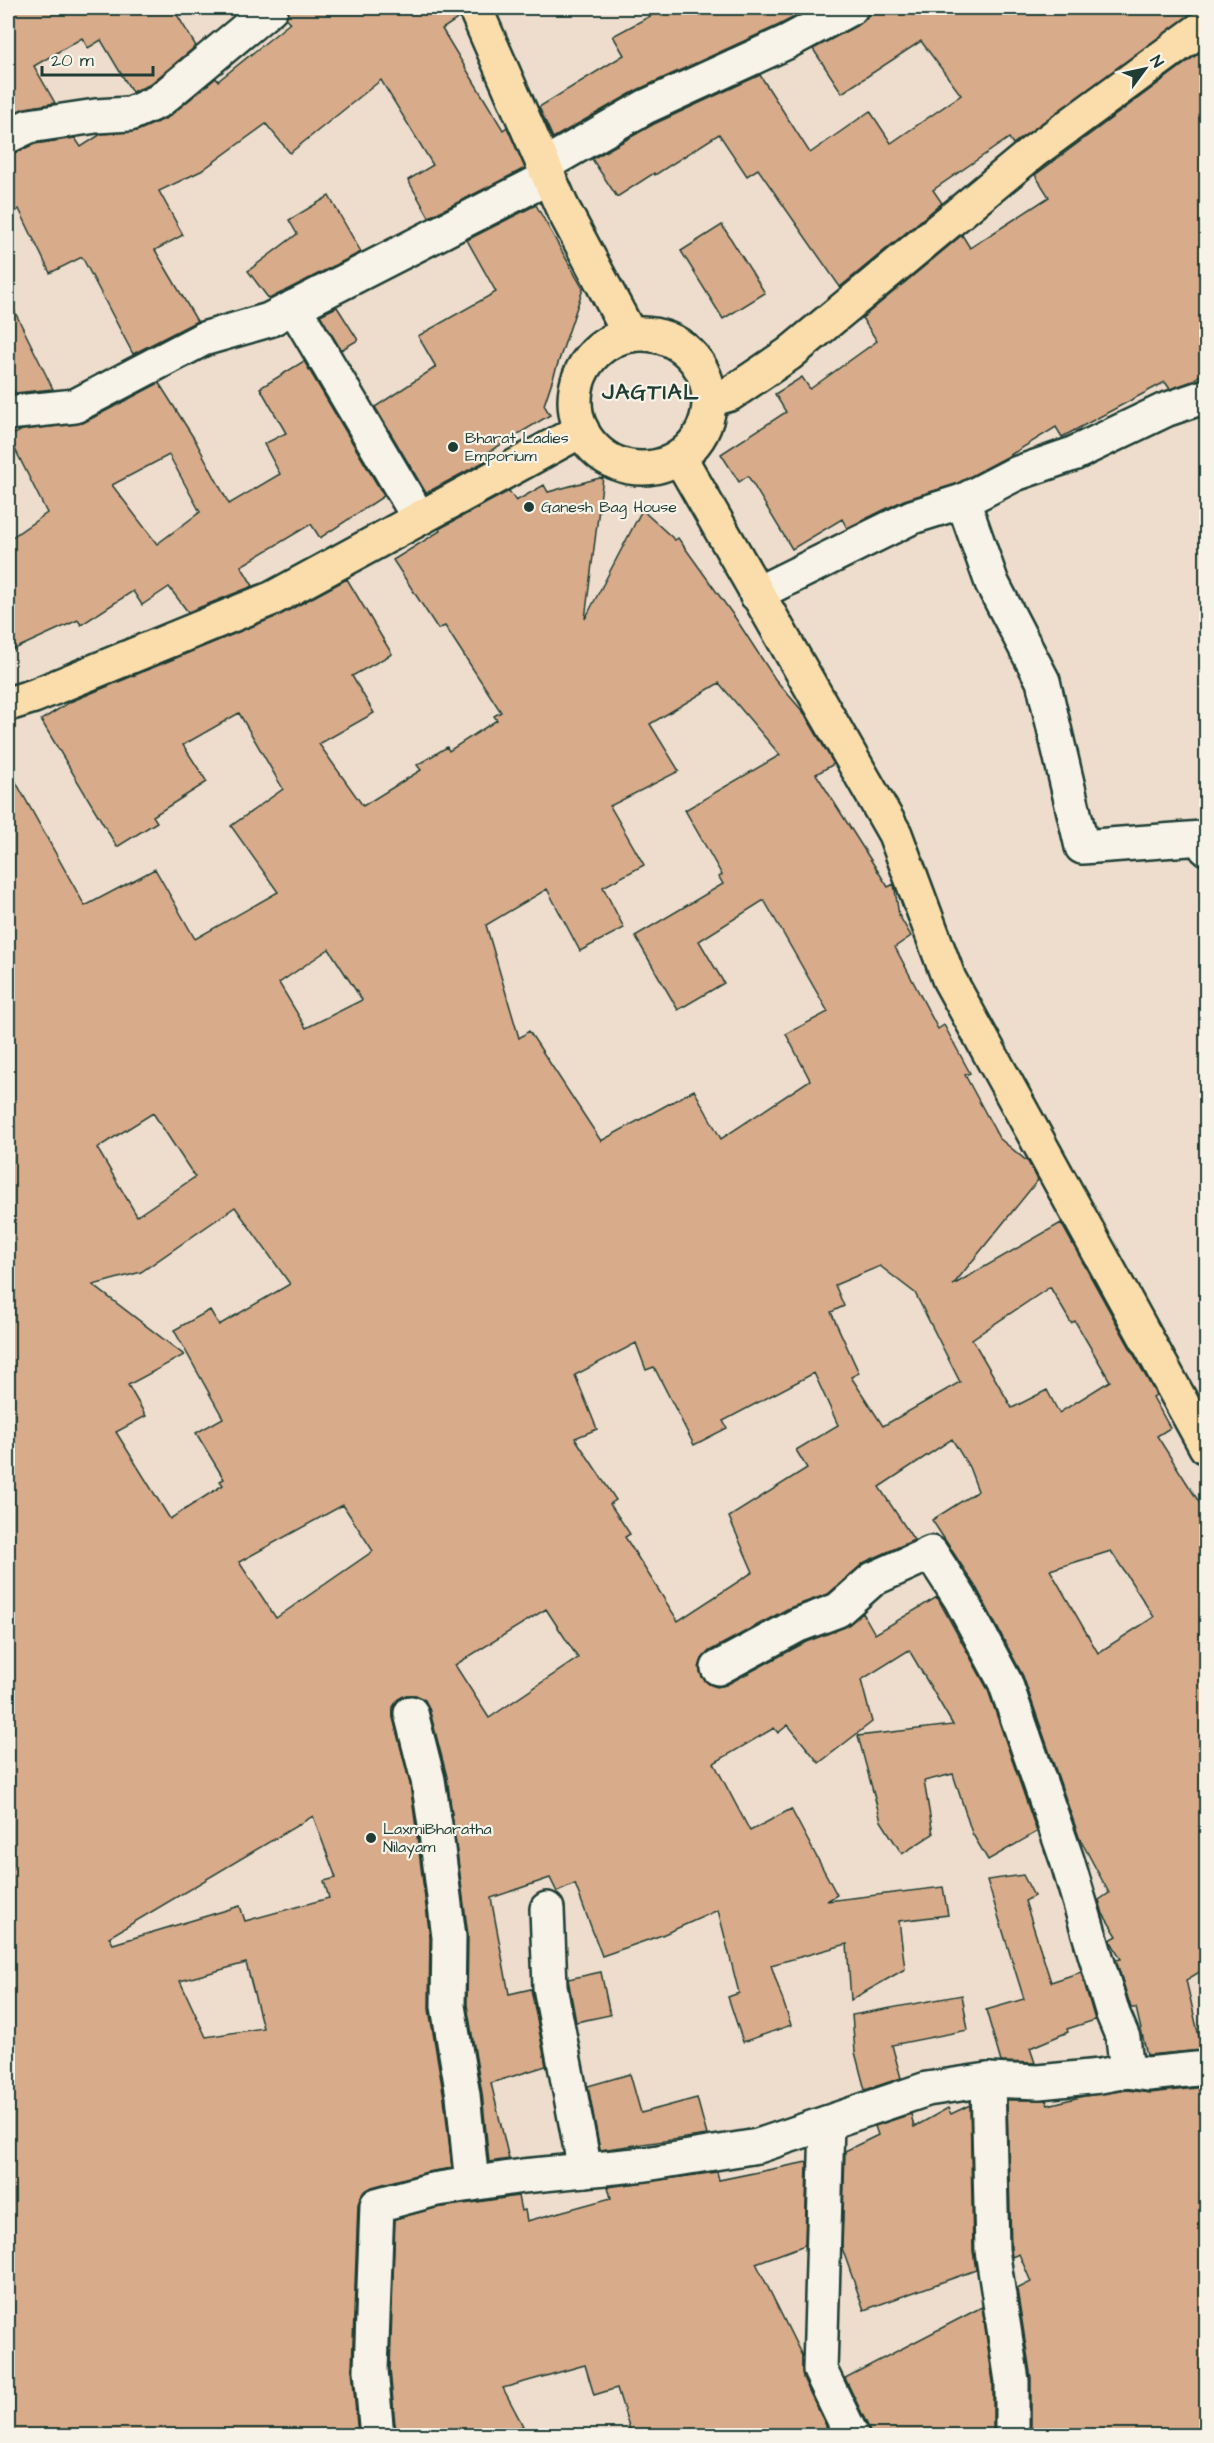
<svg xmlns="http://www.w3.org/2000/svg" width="1214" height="2443" font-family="'Architects Daughter',sans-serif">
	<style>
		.building { fill: #d8ab8a; stroke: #1f3d34; stroke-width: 1.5; fill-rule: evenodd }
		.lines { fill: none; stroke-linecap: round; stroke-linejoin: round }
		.minor-casing { stroke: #1f3d34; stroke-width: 38 }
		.major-casing { stroke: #1f3d34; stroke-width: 38 }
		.minor { stroke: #f7f3e8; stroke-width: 33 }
		.major { stroke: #fbddab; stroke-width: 33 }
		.poi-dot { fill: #1f3d34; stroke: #f7f3e8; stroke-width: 2 }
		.labels { text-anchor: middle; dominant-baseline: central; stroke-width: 4.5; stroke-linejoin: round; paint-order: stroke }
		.poi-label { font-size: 16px; fill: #1f3d34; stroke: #f7f3e8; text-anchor: start }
		.district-label { font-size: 22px; font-weight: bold; letter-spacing: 1.5px; fill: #1f3d34; stroke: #f7f3e8 }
	</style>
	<rect width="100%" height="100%" fill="#edc"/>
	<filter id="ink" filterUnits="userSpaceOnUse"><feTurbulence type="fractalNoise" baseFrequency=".0167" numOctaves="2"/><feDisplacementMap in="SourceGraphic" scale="12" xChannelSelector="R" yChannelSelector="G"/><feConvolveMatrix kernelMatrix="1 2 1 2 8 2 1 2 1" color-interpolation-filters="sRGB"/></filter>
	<g filter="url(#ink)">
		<g class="building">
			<polygon points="8,8 173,8 196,46 149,85 132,92 101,40 88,48 82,38 34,66 55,103 26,108 8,115"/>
			<polygon points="289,8 457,8 459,18 442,29 503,130 507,127 525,168 429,217 408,180 433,165 381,80 290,153 266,124 201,171 159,191 183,235 155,250 197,321 133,354 82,257 50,273 19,209 8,216 8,155 35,144 75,138 81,147 101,134 137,131 167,118 216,78 218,81 290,23 286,18"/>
			<polygon points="665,8 812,8 779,25 637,90 553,138 539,107 624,55 613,36"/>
			<polygon points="870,8 1201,8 1013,144 1009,138 933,190 942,203 840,287 758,169 747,176 719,134 655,175 654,173 617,197 592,159 654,124 760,75 810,153 870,111 891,143 961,95 921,41 842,93 813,49 860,24 867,17"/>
			<polygon points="1206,48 1206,371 1190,382 1170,389 1165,382 1062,437 1056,427 1007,457 956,484 904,500 847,528 842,519 792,549 748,476 739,482 721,454 786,412 775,394 802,377 810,389 877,341 862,318 962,235 970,248 1049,197 1035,175"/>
			<polygon points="329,196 361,252 269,299 248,271 297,234 289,220"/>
			<polygon points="536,205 583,289 544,405 550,415 485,454 489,459 426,493 375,407 436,367 418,336 496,292 467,240"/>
			<polygon points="722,225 765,293 723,319 681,251"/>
			<polygon points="8,298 53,389 15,393 8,379"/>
			<polygon points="337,307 358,340 341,350 320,315"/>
			<path d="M 304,361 L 384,496 L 320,538 L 311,524 L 241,566 L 253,586 L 188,612 L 169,587 L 142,605 L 133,591 L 81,625 L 78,620 L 8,652 L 8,540 L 47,513 L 9,437 L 22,430 L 83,423 L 159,383 L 195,440 L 229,504 L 280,474 L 264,444 L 286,433 L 260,388 ZM 169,455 L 200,512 L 157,544 L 112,485 Z"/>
			<path d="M 603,477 L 585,619 L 642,510 L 675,540 L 678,538 L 736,619 L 775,679 L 804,713 L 834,764 L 816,774 L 888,887 L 894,884 L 899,915 L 911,936 L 895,947 L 938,1029 L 944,1025 L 970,1073 L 965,1075 L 999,1138 L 1028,1162 L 1038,1180 L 953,1285 L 1061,1223 L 1156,1395 L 1153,1397 L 1170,1428 L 1157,1436 L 1206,1513 L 1206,1968 L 1186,1980 L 1202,2050 L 1147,2055 L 1136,2008 L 1131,2008 L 1116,1960 L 1121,1959 L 1110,1940 L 1117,1936 L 1103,1914 L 1099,1900 L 1109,1893 L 1079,1837 L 1023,1676 L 977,1589 L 932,1520 L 978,1491 L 969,1467 L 952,1439 L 879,1487 L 914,1540 L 865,1562 L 828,1594 L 789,1608 L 709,1651 L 702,1659 L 699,1668 L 702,1677 L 709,1684 L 717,1687 L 726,1685 L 806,1642 L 845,1627 L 863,1613 L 875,1634 L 937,1597 L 988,1690 L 1037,1832 L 988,1860 L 972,1833 L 953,1774 L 924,1781 L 933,1834 L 902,1854 L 881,1821 L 858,1736 L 953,1725 L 909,1650 L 861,1680 L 872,1722 L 819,1763 L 788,1725 L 778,1733 L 774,1728 L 714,1763 L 750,1831 L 791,1809 L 837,1895 L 827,1901 L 943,1887 L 948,1915 L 899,1921 L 905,1969 L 851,2000 L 847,1944 L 771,1965 L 791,2025 L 743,2042 L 728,1997 L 739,1993 L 718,1910 L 662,1935 L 602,1956 L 575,1884 L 557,1892 L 550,1878 L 491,1898 L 509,1994 L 531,1989 L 546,2066 L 491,2083 L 509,2159 L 489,2162 L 482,2093 L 467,2005 L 468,1935 L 447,1777 L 429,1708 L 425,1700 L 416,1695 L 406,1695 L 398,1699 L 393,1707 L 393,1718 L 410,1784 L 416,1828 L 430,1938 L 429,2009 L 444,2098 L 452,2168 L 427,2172 L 372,2187 L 363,2193 L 358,2204 L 352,2369 L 358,2436 L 8,2436 L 8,768 L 85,906 L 155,869 L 195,939 L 278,892 L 231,826 L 283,789 L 239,713 L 183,745 L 207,782 L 153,816 L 157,822 L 117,847 L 41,720 L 70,702 L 280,615 L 347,579 L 392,654 L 352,676 L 374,713 L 319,744 L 363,806 L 421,770 L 417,765 L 447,747 L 449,751 L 497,720 L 494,716 L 501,712 L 445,626 L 438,629 L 393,560 L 440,531 L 439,529 L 509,491 L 516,501 L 544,485 L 548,492 ZM 719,683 L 780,755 L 685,810 L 722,875 L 719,877 L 723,884 L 635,936 L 678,1010 L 724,983 L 699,941 L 764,900 L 828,1012 L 786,1034 L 810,1080 L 721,1139 L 694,1090 L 601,1141 L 529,1031 L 519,1038 L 486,925 L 547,889 L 580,951 L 624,928 L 603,887 L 644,865 L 610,806 L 679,771 L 650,724 ZM 329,949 L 362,1000 L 306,1028 L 279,983 ZM 153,1113 L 195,1177 L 137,1216 L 97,1148 ZM 235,1207 L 290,1284 L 219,1325 L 210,1310 L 174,1330 L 223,1418 L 196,1433 L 224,1479 L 220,1481 L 223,1485 L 170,1519 L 116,1432 L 146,1416 L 128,1385 L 184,1355 L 93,1285 L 141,1272 ZM 880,1266 L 915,1293 L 960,1382 L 883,1426 L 851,1377 L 859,1373 L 831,1312 L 844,1306 L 835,1285 ZM 1050,1287 L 1071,1323 L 1075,1321 L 1110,1381 L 1059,1413 L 1047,1390 L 1012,1408 L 972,1339 ZM 636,1343 L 646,1370 L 654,1367 L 694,1445 L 727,1428 L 723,1421 L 814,1373 L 838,1425 L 796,1450 L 807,1468 L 729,1517 L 753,1572 L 678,1621 L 625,1537 L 630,1534 L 610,1504 L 616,1500 L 575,1438 L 597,1429 L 575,1375 ZM 343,1505 L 373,1551 L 276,1618 L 239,1562 ZM 1111,1551 L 1154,1617 L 1098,1653 L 1050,1570 ZM 546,1609 L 578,1658 L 489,1718 L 455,1665 ZM 313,1816 L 336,1878 L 324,1881 L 329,1898 L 245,1921 L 240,1906 L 113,1944 L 109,1937 ZM 246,1963 L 263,2028 L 206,2037 L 180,1981 Z"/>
			<polygon points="1023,1875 1034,1896 1025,1901 1051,1982 1081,1972 1095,2020 1067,2029 1068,2032 1030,2048 1035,2063 1001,2062 986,2010 1024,1999 987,1880"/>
			<polygon points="601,1972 610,2015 576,2022 568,1979"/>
			<polygon points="962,1995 968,2030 892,2045 901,2078 865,2090 855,2052 852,2015"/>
			<polygon points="630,2074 641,2113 697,2098 707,2135 600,2150 588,2086"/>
			<polygon points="1206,2087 1206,2436 1031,2436 1031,2378 1017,2289 1031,2282 1019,2254 1012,2257 1011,2248 1007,2100 1046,2100 1048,2105 1084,2096 1127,2090 1150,2093"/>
			<polygon points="970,2105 973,2251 976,2270 864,2310 842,2248 845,2151 878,2135 875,2126 911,2114 914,2127 948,2108 951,2114"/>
			<polygon points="807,2162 805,2245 756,2263 802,2356 803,2378 831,2436 632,2436 617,2388 594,2395 585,2365 503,2388 523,2426 503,2436 396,2436 390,2369 395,2219 436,2208 518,2196 521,2211 525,2210 527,2221 611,2198 608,2187 717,2172 719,2180"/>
			<polygon points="982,2307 993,2382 993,2436 870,2436 869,2428 845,2378"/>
		</g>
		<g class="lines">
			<defs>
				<g id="minor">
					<polyline points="8,136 29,126 96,116 130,114 159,101 271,8"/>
					<polyline points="544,165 645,107 787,42 851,8"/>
					<polyline points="294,307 419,518"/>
					<polyline points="8,413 75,406 203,339 269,320 549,177"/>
					<polyline points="963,501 992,583 1043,681 1082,847 1202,838 1206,848"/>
					<polyline points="756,594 912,517 963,501 1015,474 1073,454 1165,410 1206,396"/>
					<polyline points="718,1668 798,1625 838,1610 873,1579 931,1553 960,1598 1005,1682 1067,1860 1113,2014 1123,2038 1127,2071"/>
					<polyline points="411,1713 428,1780 435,1825 449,1937 448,2006 463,2095 472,2184"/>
					<polyline points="547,1909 550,1987 585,2170"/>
					<polyline points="988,2080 992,2250 1012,2381 1012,2436"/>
					<polyline points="827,2123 820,2370 852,2436"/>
					<polyline points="377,2436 371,2370 377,2205 432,2190 523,2176 646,2164 758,2146 927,2089 988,2080 1039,2082 1100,2076 1127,2071 1148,2074 1206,2068"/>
				</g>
				<g id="major">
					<polyline points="475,8 562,207 630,335"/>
					<circle cx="642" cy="401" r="67"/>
					<polyline points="710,400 730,394 789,354 1033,152 1206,25"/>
					<polyline points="680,458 895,834 949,979 1206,1447"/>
					<polyline points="8,704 34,696 273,598 582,430"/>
				</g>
			</defs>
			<use href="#minor" class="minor-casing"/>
			<use href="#major" class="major-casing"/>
			<use href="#minor" class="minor"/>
			<use href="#major" class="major"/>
		</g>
	</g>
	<g class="poi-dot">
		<circle cx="453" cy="447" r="6"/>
		<circle cx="529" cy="507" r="6"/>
		<circle cx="371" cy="1838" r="6"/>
	</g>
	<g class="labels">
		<g class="poi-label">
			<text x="465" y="438">Bharat Ladies<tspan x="465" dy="18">Emporium</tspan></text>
			<text x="541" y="507">Ganesh Bag House</text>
			<text x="383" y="1829">LaxmiBharatha<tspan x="383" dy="18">Nilayam</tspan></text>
		</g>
		<g class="district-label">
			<text x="651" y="392">JAGTIAL</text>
		</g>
	</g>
	<rect width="1214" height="2443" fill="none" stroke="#f7f3e8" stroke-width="30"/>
	<rect x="15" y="15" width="1184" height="2413" fill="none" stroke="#1f3d34" stroke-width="2" filter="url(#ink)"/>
	<g transform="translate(1145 69) rotate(57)" stroke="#f7f3e8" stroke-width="4.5" paint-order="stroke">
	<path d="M0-4.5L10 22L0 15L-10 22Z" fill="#1f3d34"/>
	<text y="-9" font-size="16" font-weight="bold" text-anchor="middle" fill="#1f3d34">N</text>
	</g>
	<path d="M42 66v9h111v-9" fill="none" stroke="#1f3d34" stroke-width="3"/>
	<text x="51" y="66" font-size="18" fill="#1f3d34" stroke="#f7f3e8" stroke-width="4.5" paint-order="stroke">20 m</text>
</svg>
